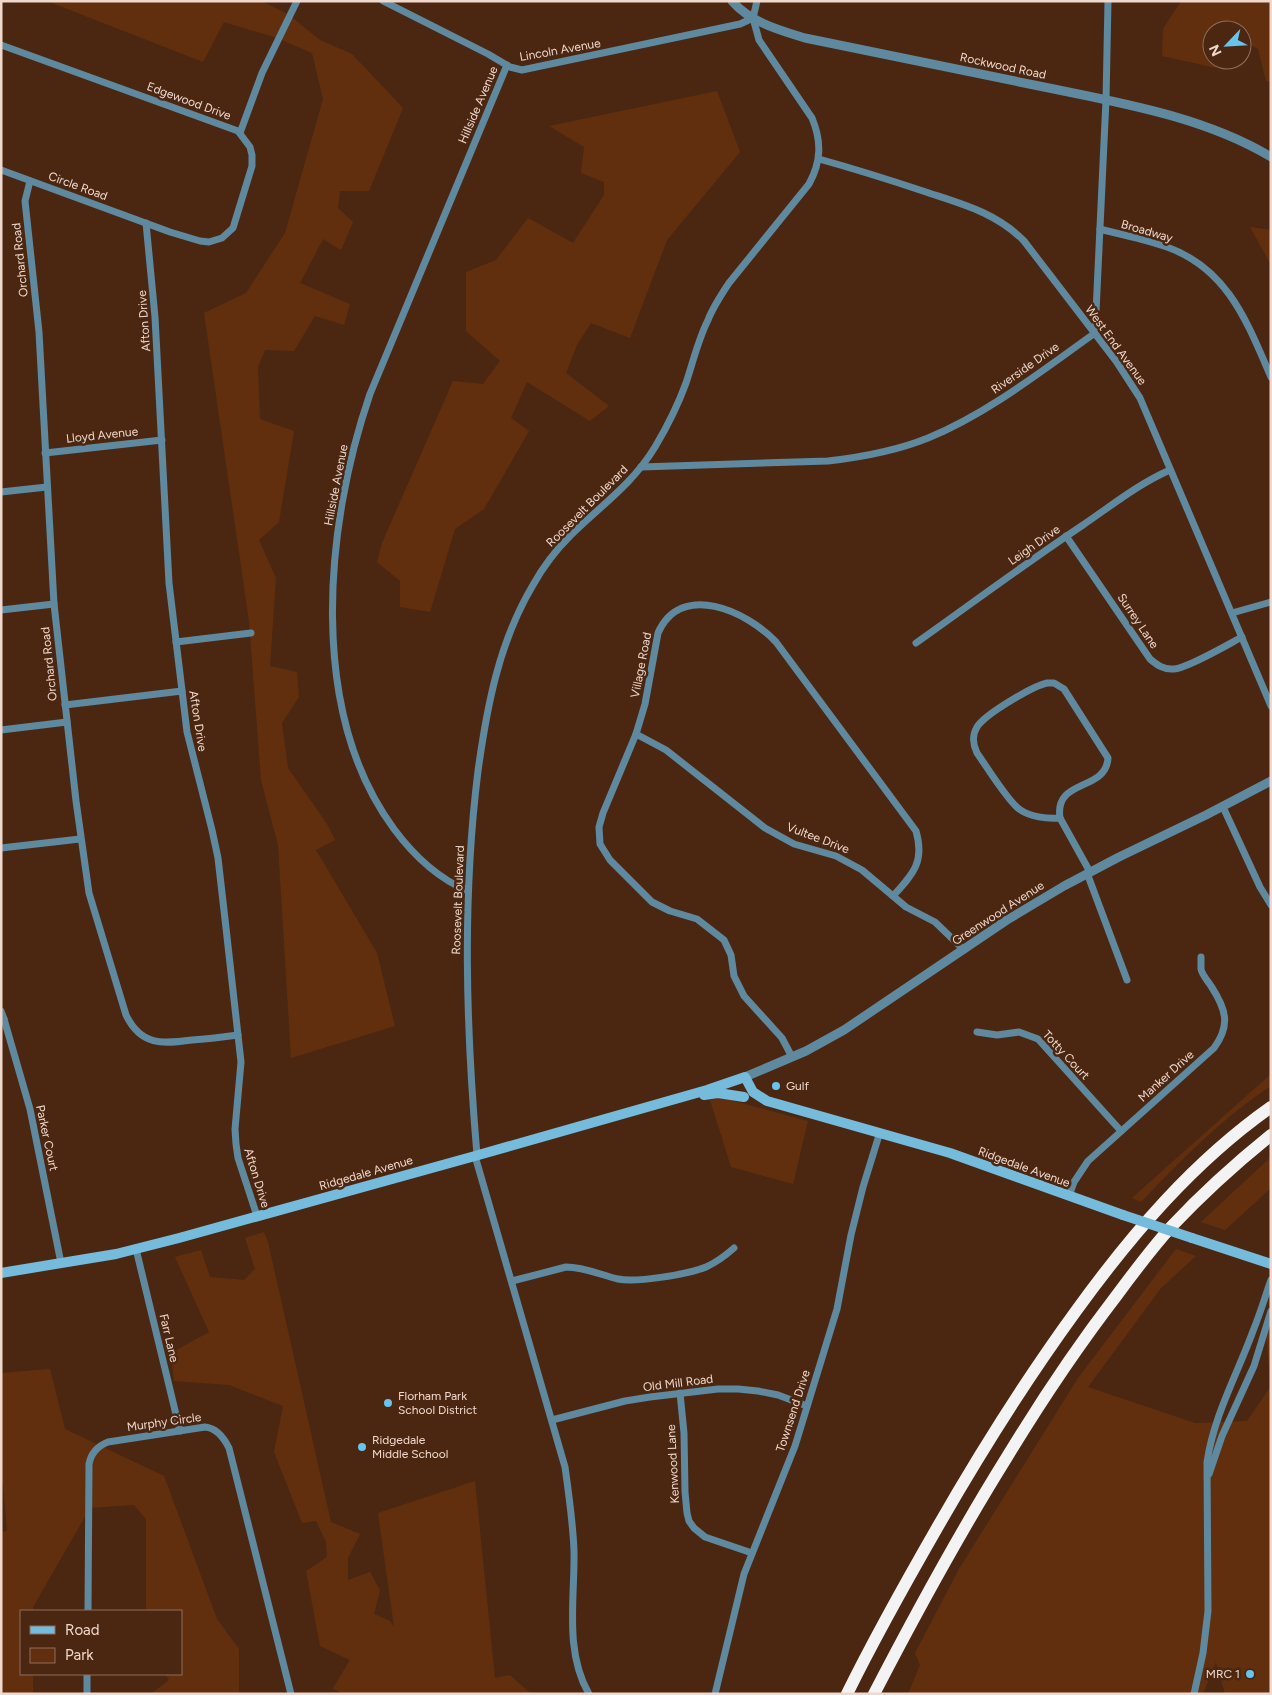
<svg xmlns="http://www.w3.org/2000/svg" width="1272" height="1695" font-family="Figtree,sans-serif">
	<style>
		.green { fill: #622f0e }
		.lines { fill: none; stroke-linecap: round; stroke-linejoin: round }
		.minor { stroke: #5e899e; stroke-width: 7 }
		.tertiary { stroke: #5e899e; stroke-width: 9 }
		.secondary { stroke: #74bbdc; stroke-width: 10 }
		.motorway { stroke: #f3f3f3; stroke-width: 12 }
		.secondary-bridge { stroke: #74bbdc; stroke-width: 10 }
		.poi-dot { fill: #66c4ef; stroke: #4b2712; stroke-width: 2 }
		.labels { text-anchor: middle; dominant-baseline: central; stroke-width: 5; stroke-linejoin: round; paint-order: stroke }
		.street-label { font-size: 12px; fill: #f0d8cc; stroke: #4b2712 }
		.poi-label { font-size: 12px; fill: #f0d8cc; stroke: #4b2712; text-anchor: start }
	</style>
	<rect width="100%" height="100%" fill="#4b2712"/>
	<g class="green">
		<polygon points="47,1 262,1 289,15 320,40 352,54 403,108 369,191 340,191 338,208 353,222 341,250 323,239 300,283 350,304 344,325 315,316 294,351 265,350 258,367 260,419 294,431 279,522 259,540 276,578 270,666 297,672 299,697 282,723 288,768 327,824 335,840 316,850 377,953 395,1026 291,1058 278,845 261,780 249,621 204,313 246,293 285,233 323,99 312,53 277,38 224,22 203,62"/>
		<polygon points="1181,1 1271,1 1271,82 1266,81 1258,49 1242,40 1242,30 1212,30 1212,60 1218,60 1216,68 1162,56 1163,29"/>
		<polygon points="717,91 740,152 667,240 630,338 591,323 577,345 566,373 609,406 590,421 527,382 511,418 529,431 484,509 455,529 430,612 400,607 400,581 377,562 382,543 453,381 483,384 500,361 466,331 466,272 496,260 528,218 573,243 604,195 604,182 581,173 584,147 549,126"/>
		<polygon points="1250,227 1271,230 1271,265"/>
		<path d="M 1271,1074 L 1271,1086 C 1222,1118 1181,1160 1141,1202 L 1132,1198 Z"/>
		<polygon points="719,1097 808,1121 793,1184 731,1167 710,1100"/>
		<polygon points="1271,1157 1271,1188 1225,1230 1201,1222"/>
		<polygon points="264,1232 268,1242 331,1522 360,1534 348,1558 348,1580 370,1572 380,1590 374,1614 390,1621 394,1627 378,1513 475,1481 495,1678 510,1675 531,1694 342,1694 333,1688 350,1660 320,1646 306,1571 327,1557 326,1542 316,1521 302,1523 274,1452 283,1406 229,1385 174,1381 171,1353 209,1332 175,1257 201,1250 210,1277 244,1280 255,1269 245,1238"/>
		<polygon points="1176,1249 1196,1256 1161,1288 1088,1387 1195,1423 1247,1421 1271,1386 1266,1334 1271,1327 1271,1694 1225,1694 1216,1662 1203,1694 908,1694 920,1665 915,1653 959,1569 1078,1378"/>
		<polygon points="50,1369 65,1429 164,1476 217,1619 239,1649 239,1694 151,1694 169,1680 165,1674 181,1674 181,1611 146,1611 146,1519 134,1505 90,1508 33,1607 33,1611 21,1611 21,1674 33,1674 33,1694 1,1694 1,1532 7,1531 3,1485 1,1485 1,1373"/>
	</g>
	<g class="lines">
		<g class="minor">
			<polyline points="383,1 488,54 510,67 522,70 740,24 753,18"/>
			<polyline points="1,45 238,131 250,147 252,155 252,166 233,228 222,238 209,242 200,241 170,232 1,170"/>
			<polyline points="240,133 262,73 297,1"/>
			<path d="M 819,159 C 855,169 890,180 926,192 C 962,204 997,213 1024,241 L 1116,361 L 1140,398 L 1271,706"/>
			<path d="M 30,181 L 25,201 L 39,332 L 54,604 L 76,801 L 89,893 L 126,1015 C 141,1046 162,1044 192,1040 C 207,1039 223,1037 238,1035"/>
			<polyline points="146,223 155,317 169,583 187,732 212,830 218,858 226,928 241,1062 235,1129 236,1144 238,1158 257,1216"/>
			<path d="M 1100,229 C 1122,235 1145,239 1167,247 C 1228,269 1247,322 1271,377"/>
			<polyline points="45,453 162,440"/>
			<path d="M 641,467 L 828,461 C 863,457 896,451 928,438 C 987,414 1043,370 1095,333 L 1106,100 L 1108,1"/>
			<polyline points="1,492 47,487"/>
			<path d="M 1066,536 L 1150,659 C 1157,665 1164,670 1174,669 C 1188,668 1227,645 1242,637"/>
			<polyline points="1,610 54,604"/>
			<polyline points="1232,613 1271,602"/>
			<polyline points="176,642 251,633"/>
			<path d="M 916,643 C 971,604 1026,563 1083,525 C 1111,506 1138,484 1170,470"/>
			<path d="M 1047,683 L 1054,683 L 1064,689 L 1108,758 C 1106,792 1054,778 1060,818 C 1047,819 1030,817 1019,809 C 1007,800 987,767 977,753 C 973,745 972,735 977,727 C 985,714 1033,686 1047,683 Z"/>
			<polyline points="65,705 182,691"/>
			<polyline points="1,730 67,722"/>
			<polyline points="636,734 666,750 765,828 794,844 836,856 862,870 906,907 935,922 964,950"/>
			<polyline points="1223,807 1260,887 1271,905"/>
			<polyline points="1060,818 1090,872"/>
			<polyline points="1,848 80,839"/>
			<polyline points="1087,873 1127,980"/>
			<path d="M 468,891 C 437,878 414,856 394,829 C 307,711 325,525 370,394 L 507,65"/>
			<polyline points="1,1011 4,1019 1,1020"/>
			<polyline points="4,1019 30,1109 61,1263"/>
			<polyline points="977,1032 997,1035 1019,1032 1038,1039 1121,1131"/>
			<path d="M 792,1057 L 782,1038 L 744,996 L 734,976 L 731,955 L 724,940 L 697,919 L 670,911 L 652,902 L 610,860 L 600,844 L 599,827 L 603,813 L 636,734 L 645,704 L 658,633 C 681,581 747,611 776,642 L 916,831 C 925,862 913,874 893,896"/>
			<path d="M 477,1155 C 466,1027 462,899 478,771 C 487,706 499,642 533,585 C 543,567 555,551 570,536 C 600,506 632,485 655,447 C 667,427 678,405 686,383 C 693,362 698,340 708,320 C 713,307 721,295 729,283 L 809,184 C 821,162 822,142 812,118 L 759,40 L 753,18 L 757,1"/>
			<path d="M 475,1156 L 565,1467 C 569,1495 573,1523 574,1551 C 575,1598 564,1651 589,1694"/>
			<path d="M 1069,1196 L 1074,1182 L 1088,1161 L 1214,1048 C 1231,1025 1226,1009 1211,986 C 1208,981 1202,975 1201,969 C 1201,965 1201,961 1201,957"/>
			<polyline points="136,1249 180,1431"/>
			<path d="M 512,1281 L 566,1267 C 584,1267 601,1275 618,1279 C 636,1283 689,1274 706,1267 C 717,1262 725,1256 734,1248"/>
			<polyline points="680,1393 684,1433 685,1492 687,1513 689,1521 694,1528 705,1537 752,1553"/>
			<polyline points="552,1420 625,1401 650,1397 718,1389 738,1389 758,1391 778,1395 807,1406"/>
			<polyline points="1209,1474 1222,1436 1254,1366 1271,1311"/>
			<path d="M 88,1611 L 89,1464 C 91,1453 98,1446 108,1442 L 205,1427 C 217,1428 224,1438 229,1448 L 291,1694"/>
			<polyline points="87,1694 87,1674"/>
			<polyline points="715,1694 744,1574 795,1446 837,1309 851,1235 863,1187 880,1132"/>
			<path d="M 1194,1694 L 1203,1653 L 1208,1611 L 1207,1462 C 1214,1415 1237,1375 1253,1331 C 1260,1314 1265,1297 1271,1280"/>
		</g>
		<g class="tertiary">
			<path d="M 732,1 C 750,22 779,30 805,38 C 883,54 961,70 1039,86 C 1116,102 1203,116 1271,157"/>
			<polyline points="745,1077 806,1051 844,1030 1007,920 1064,886 1119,857 1206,815 1271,781"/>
		</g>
		<g class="secondary">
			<polyline points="704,1095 718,1093 744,1097"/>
			<polyline points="1192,1238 1271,1264"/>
			<polyline points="1,1273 116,1254 179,1238 475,1156 707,1090 745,1077 753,1092 767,1101 950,1153 1123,1215"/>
		</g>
		<g class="motorway">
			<path d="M 847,1694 C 875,1637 906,1582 937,1528 C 980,1453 1025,1381 1076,1311 C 1131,1235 1193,1162 1271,1107"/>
			<path d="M 874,1694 C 916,1613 959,1534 1007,1457 C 1041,1401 1077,1347 1117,1295 C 1134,1272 1152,1248 1171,1227 C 1202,1194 1235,1164 1271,1135"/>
		</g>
		<polyline class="secondary-bridge" points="1123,1215 1192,1238"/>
	</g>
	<g class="poi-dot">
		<circle cx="776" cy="1086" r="5"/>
		<circle cx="388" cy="1403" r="5"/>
		<circle cx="362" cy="1447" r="5"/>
		<circle cx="1250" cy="1674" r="5"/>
	</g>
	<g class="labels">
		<g class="street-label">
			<text transform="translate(560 50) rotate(-10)">Lincoln Avenue</text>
			<text transform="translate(1003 66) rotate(12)">Rockwood Road</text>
			<text transform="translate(189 101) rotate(20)">Edgewood Drive</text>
			<text transform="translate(478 105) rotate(-67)">Hillside Avenue</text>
			<text transform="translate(78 186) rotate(20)">Circle Road</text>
			<text transform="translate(1147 231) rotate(16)">Broadway</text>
			<text transform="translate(20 260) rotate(-96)">Orchard Road</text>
			<text transform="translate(144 321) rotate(-94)">Afton Drive</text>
			<text transform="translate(1116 345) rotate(54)">West End Avenue</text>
			<text transform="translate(1025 368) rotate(-35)">Riverside Drive</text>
			<text transform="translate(102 435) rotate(-6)">Lloyd Avenue</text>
			<text transform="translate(336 485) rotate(-79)">Hillside Avenue</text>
			<text transform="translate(587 506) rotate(-45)">Roosevelt Boulevard</text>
			<text transform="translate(1034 545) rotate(-35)">Leigh Drive</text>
			<text transform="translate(1138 621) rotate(56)">Surrey Lane</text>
			<text transform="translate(49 664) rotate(-96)">Orchard Road</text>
			<text transform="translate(641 665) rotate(-79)">Village Road</text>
			<text transform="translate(198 721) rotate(81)">Afton Drive</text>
			<text transform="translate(818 838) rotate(21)">Vultee Drive</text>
			<text transform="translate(458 900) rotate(-88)">Roosevelt Boulevard</text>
			<text transform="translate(998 913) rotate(-33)">Greenwood Avenue</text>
			<text transform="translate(1066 1055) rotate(47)">Totty Court</text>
			<text transform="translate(1166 1076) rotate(-42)">Manker Drive</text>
			<text transform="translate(47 1138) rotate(78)">Parker Court</text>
			<text transform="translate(1024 1167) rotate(20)">Ridgedale Avenue</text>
			<text transform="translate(366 1173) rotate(-16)">Ridgedale Avenue</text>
			<text transform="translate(257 1178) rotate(73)">Afton Drive</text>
			<text transform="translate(169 1338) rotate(77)">Farr Lane</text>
			<text transform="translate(678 1383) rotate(-7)">Old Mill Road</text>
			<text transform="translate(793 1411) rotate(-72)">Townsend Drive</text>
			<text transform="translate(164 1422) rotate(-8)">Murphy Circle</text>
			<text transform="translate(673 1464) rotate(-93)">Kenwood Lane</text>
		</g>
		<g class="poi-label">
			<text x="786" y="1086">Gulf</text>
			<text x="398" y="1396">Florham Park<tspan x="398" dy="14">School District</tspan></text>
			<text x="372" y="1440">Ridgedale<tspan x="372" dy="14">Middle School</tspan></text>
			<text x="1240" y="1674" text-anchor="end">MRC 1</text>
		</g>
	</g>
	<rect width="1272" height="1695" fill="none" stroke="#f0d8cc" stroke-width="5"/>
	<rect x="20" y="1610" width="162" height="65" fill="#4b2712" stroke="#8d6e5c"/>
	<rect x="30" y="1626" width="25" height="8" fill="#74bbdc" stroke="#8d6e5c"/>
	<text x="65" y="1635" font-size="15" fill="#f0d8cc">Road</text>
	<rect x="30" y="1648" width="25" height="15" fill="#622f0e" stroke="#8d6e5c"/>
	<text x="65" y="1660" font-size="15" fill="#f0d8cc">Park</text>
	<g transform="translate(1227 45) rotate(245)"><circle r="24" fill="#4b2712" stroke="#8d6e5c"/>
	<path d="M0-4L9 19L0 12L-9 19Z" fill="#66c4ef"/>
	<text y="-8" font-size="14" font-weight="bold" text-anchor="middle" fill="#f0d8cc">N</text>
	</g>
</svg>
